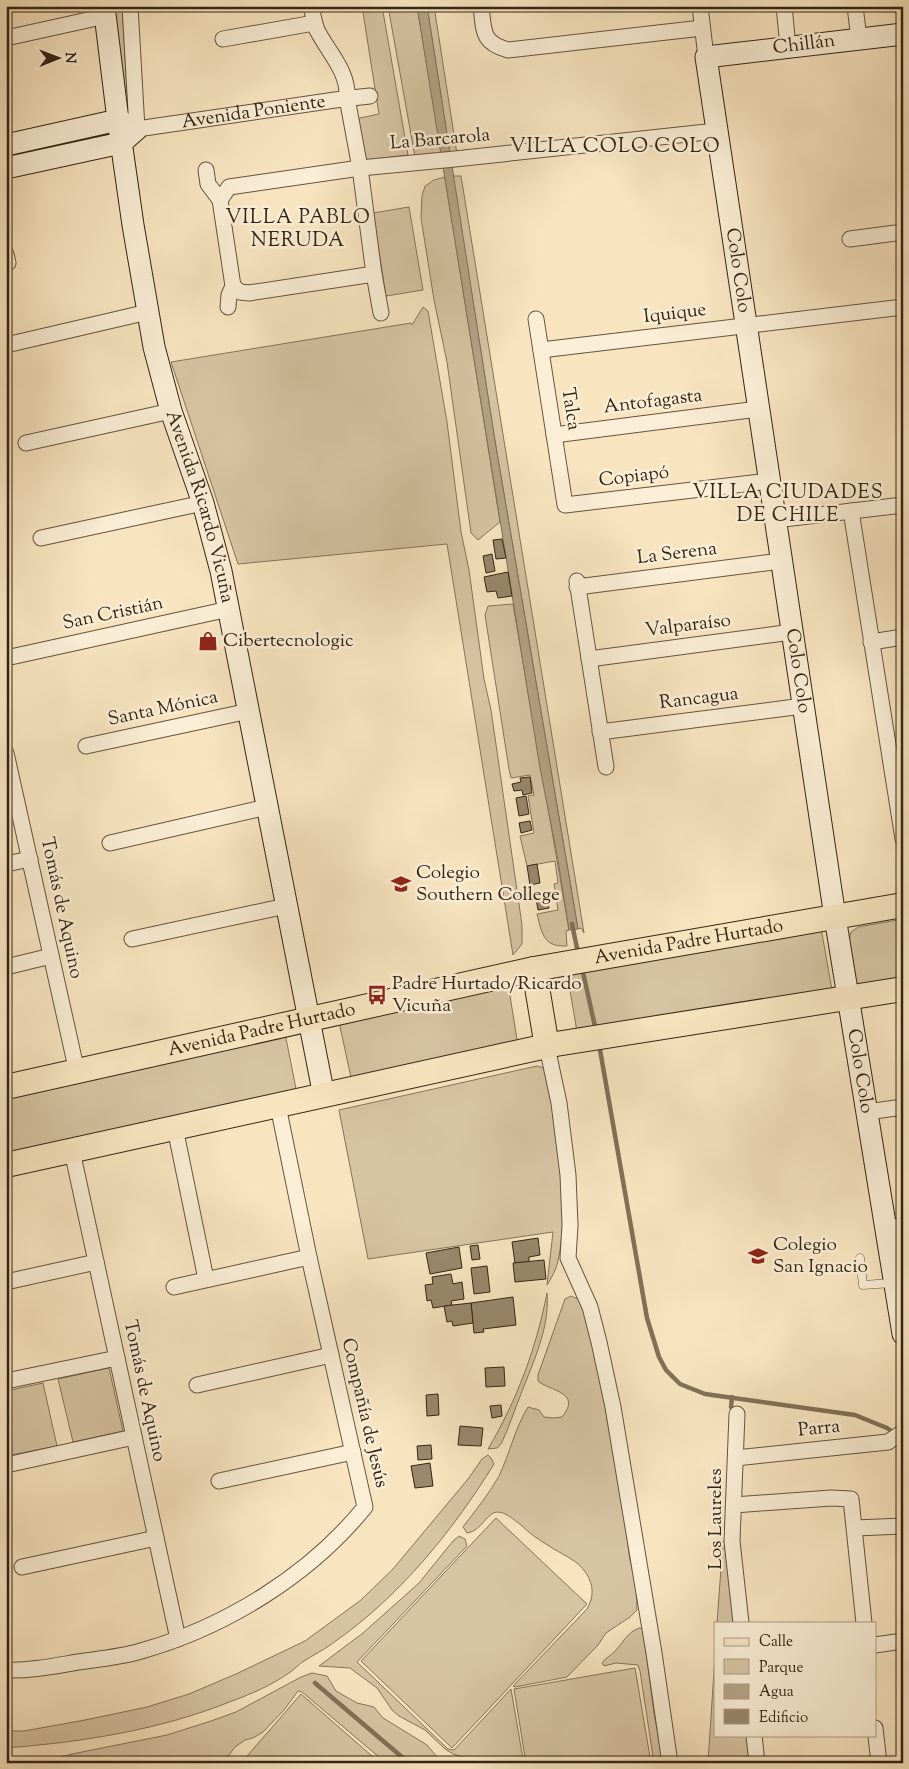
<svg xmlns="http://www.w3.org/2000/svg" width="909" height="1769" font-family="'Sorts Mill Goudy',serif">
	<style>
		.green { fill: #d7c4a3; stroke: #85745c }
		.water { fill: #b5a386; stroke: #817058 }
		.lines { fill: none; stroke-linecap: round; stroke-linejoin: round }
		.stream { stroke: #817058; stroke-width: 4.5 }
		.building { fill: #99886d; stroke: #332414 }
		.lane-casing { stroke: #64543f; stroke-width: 9 }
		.street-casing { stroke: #64543f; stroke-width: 17 }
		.secondary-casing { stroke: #332414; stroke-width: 23 }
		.primary-casing { stroke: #332414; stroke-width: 26 }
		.lane { stroke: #faeed6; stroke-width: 8 }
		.street { stroke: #faeed6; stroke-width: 15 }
		.secondary { stroke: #faeed6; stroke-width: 21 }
		.primary { stroke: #f8e5c0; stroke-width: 24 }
		.labels { text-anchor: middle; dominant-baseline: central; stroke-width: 5; stroke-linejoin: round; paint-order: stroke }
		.street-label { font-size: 19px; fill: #332414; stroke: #faeed6 }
		.poi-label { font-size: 19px; fill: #332414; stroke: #faeed6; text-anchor: start }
		.neighbourhood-label { font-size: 20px; letter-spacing: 1px; fill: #332414; stroke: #faeed6 }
	</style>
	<rect width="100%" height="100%" fill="#f8e5c0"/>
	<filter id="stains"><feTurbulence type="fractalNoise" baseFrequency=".004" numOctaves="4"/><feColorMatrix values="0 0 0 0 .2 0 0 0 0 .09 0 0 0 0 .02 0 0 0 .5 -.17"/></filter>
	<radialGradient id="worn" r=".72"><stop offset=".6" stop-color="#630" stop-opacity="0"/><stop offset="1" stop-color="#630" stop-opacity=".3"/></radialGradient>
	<g class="green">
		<polygon points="108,6 122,6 128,107 126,110"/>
		<polygon points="362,6 382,6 408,155 366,160 361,156 356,123 360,118 379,114"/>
		<polygon points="388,6 417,6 442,155 415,157"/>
		<polygon points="427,6 434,6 457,154 450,154"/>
		<polygon points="453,176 461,176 584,933 581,928 578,929 495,441"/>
		<polygon points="445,177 500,522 478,540 471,533 447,362 434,300 421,218 422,196 425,186 434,180"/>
		<polygon points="409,207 423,290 386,296 373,213"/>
		<polygon points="423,307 428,311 447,422 461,532 469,570 484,679 491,710 522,925 522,944 513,955 447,544 238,564 171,362 411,323 412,325"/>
		<path d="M 513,604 L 569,930 L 566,931 L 567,946 C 563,946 558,946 555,945 C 542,942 540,925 537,914 L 558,910 L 554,884 L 558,883 L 555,861 L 527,866 L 520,836 L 534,833 L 528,796 L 534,795 L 530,775 L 511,778 L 509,769 L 485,615 L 488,606 Z"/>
		<polygon points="903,919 903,982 865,987 857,983 854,975 849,941 851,932 858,927 864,926"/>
		<polygon points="821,928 832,990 577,1032 567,972"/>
		<polygon points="508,983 518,1046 352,1082 339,1022"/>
		<polygon points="285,1033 297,1094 6,1159 6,1095"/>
		<path d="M 537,1066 L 544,1068 C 562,1117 569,1210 558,1261 C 556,1270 552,1277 547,1285 L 553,1232 L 368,1259 L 339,1110 Z"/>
		<path d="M 547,1293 C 550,1328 533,1362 521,1394 C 514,1411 509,1428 501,1444 L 497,1448 L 488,1449 C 517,1400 536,1349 547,1293 Z"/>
		<path d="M 571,1296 L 580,1300 L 591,1336 L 605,1402 L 607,1420 L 614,1443 L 630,1560 L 636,1585 L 637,1610 L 630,1617 L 606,1633 L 598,1645 L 567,1677 L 515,1687 L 513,1686 L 587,1609 C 594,1597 594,1585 586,1573 C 578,1560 561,1554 549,1546 C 539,1540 529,1533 521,1525 C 514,1520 506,1512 497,1512 C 487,1512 482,1531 467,1533 L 463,1527 C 475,1511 489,1494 499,1476 C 510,1453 515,1428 528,1407 L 539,1410 L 544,1417 L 553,1418 L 562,1417 C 583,1392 549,1391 538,1381 L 538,1375 L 565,1299 Z"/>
		<polygon points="109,1368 123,1431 73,1442 58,1379"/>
		<polygon points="43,1383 57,1446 6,1456 6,1391"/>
		<path d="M 488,1455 L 491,1458 L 494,1464 C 452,1532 399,1597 333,1643 C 324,1650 313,1655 304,1661 C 299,1664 295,1669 289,1673 C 272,1685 251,1694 232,1701 C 160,1730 83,1742 6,1748 L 6,1731 L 24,1731 L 85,1720 L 147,1707 L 189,1694 L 236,1674 L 305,1641 L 361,1600 L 393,1569 L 468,1479 L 482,1459 Z"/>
		<polygon points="496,1518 587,1604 452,1748 361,1661"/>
		<polygon points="459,1536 465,1539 467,1546 357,1662 448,1749 454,1750 511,1689 523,1759 518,1763 497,1763 471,1759 453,1754 445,1749 425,1730 399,1716 392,1710 377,1688 350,1668 319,1666 363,1633 419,1583 453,1541"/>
		<polygon points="723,1541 732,1541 741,1623 717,1623"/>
		<path d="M 639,1628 L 643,1629 L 654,1713 L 663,1763 L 654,1763 L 640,1671 L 638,1665 L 616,1663 L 604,1666 L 602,1663 C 606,1657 612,1655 616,1650 C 625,1640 627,1633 639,1628 Z"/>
		<polygon points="715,1655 715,1735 754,1735 757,1763 708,1763"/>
		<polygon points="635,1668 651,1763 526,1763 514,1689"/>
		<polygon points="312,1673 327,1676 336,1691 357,1703 374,1707 383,1718 427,1745 442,1763 386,1763 302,1692 298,1691 284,1710 263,1732 253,1738 245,1740 235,1747 223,1763 41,1763 72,1754 167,1735 211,1721 236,1712 301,1677"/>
		<polygon points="301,1694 380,1763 241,1763"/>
	</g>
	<polygon class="water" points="417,6 427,6 495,441 578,929 569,930 558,860 540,768"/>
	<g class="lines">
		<g class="stream">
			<polyline points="572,924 578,953"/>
			<polyline points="582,968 596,1031"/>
			<polyline points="599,1044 647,1318 659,1357 666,1370 680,1384 705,1394 855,1415 887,1428 896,1434"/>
			<polyline points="731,1407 732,1397"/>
			<polyline points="315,1683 409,1763"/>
		</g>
	</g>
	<g class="building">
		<polygon points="502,539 506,558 496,559 493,540"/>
		<polygon points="492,554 495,571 486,573 483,556"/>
		<polygon points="508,572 512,596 498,598 496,591 487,592 484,577"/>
		<polygon points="530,777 532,793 523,795 522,790 514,791 512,784 521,782 520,778"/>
		<polygon points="526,796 529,814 519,816 516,798"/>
		<polygon points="530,821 532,830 521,833 519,823"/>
		<polygon points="537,864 540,883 530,885 527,866"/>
		<polygon points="546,891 549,908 538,910 535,893"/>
		<polygon points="538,1238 540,1255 529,1257 529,1262 515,1263 512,1242"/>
		<polygon points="478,1245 480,1259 472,1260 470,1246"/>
		<polygon points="459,1247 462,1268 430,1274 426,1253"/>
		<polygon points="544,1260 546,1279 515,1282 513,1263"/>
		<polygon points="487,1266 490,1292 474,1294 471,1268"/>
		<polygon points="451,1274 453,1284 462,1282 464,1299 451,1301 452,1305 433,1308 431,1300 427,1301 425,1285 433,1284 432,1277"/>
		<polygon points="513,1297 516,1325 483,1329 484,1332 474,1333 471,1303"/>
		<polygon points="471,1303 473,1323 453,1326 452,1321 447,1322 444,1306"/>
		<polygon points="504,1367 505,1386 486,1387 485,1368"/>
		<polygon points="438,1394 439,1415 427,1416 426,1395"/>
		<polygon points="501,1405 502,1416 492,1418 490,1406"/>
		<polygon points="460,1426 483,1428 481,1446 458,1445"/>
		<polygon points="431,1445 432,1459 418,1460 417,1446"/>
		<polygon points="430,1463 433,1486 415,1488 411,1466"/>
	</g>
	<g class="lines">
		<defs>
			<polyline id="lane" points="860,1258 863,1285 892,1283"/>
			<g id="street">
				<path id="s1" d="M 130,6 L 137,129 L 342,99 L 370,96"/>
				<path d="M 311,6 C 313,14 314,22 317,30 C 328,52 349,72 347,98 L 360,168 L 374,274 L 381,313"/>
				<path d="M 481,6 C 484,30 481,43 508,50 L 702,28"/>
				<polyline points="700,6 706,57"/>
				<polyline points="784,6 788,47"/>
				<polyline points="855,6 859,39"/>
				<polyline points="6,38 106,16"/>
				<polyline points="223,39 314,23"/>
				<polyline points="206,170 208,184 220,200"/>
				<polyline points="850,239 903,232"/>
				<polyline points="6,254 8,263"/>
				<polyline points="233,286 240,292 249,293 374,274"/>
				<polyline points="228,307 229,295 233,286 220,200 229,187 360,168 455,159 716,131"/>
				<polyline points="536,319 565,505 769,481"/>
				<polyline points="6,345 148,312"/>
				<polyline points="541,350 903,307"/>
				<polyline points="554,435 758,409"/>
				<polyline points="26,443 171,411"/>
				<polyline points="851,511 903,839"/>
				<polyline points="775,520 903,505"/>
				<polyline points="41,538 203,503"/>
				<polyline points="577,581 606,767"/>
				<polyline points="577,587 781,561"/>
				<polyline points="871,642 903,637"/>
				<polyline points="6,658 229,609"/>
				<polyline points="589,659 792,632"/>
				<polyline points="600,732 803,706"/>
				<polyline points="86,746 249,711"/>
				<polyline points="6,753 77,1072"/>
				<polyline points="110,843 267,807"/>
				<polyline points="6,864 30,859"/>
				<polyline points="132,939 286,906"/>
				<polyline points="6,967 51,956"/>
				<polyline points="547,1047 559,1103 568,1175 570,1225 568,1258 590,1307 599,1342 613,1407 654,1653 670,1763"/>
				<polyline points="867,1112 903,1107"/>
				<polyline points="175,1128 206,1279"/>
				<polyline points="72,1151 178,1639"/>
				<polyline points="885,1228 903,1226"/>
				<polyline points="6,1282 96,1262"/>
				<polyline points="174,1287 309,1257"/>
				<polyline points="6,1381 117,1358"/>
				<polyline points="197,1385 331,1355"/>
				<polyline points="737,1414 732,1541 741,1623"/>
				<polyline points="736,1458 888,1442 903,1432"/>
				<polyline points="6,1465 134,1437"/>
				<polyline points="219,1481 353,1452"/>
				<polyline points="734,1505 831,1498 851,1499 864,1623"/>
				<polyline points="855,1528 903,1526"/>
				<polyline points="22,1567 156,1538"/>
				<polyline points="875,1645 903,1641"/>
				<path d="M 6,1670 C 30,1671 54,1666 78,1662 C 99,1659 121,1657 141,1651 C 226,1627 310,1575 365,1507 L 309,1257 L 278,1106"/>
				<polyline points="875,1728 879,1763"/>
				<polyline points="754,1735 757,1763"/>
			</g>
			<g id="secondary">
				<path id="s2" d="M 104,6 L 118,120 L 133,225 L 154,347 L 171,411 L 203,503 L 221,571 L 324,1096"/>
				<path id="s3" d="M 903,34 L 706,57 L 835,917 L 903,1334"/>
				<polyline points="6,145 118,120 137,129 121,143 6,168"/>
			</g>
			<g id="primary">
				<polyline points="534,969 547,1047"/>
				<path id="s4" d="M 6,1087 L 534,969 L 903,905"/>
				<polyline points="6,1165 556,1044 903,989"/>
			</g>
		</defs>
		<use href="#lane" class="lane-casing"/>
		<use href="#street" class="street-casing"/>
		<use href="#secondary" class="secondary-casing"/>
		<use href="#primary" class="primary-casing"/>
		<use href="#lane" class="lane"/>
		<use href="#street" class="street"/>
		<use href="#secondary" class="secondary"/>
		<use href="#primary" class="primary"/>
	</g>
	<defs>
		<symbol id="shop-bare" viewBox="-9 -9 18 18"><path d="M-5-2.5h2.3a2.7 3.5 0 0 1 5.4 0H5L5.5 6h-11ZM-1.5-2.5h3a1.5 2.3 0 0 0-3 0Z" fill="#8f2418" stroke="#faeed6" stroke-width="2.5" paint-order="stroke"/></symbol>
		<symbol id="school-bare" viewBox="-9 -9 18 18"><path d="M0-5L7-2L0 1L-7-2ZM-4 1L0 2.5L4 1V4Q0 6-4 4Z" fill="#8f2418" stroke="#faeed6" stroke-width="2.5" paint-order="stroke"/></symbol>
		<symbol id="bus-bare" viewBox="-9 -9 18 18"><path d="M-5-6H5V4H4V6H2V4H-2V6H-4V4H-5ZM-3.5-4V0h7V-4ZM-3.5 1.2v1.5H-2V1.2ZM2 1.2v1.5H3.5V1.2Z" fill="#8f2418" stroke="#faeed6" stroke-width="2.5" paint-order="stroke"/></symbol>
	</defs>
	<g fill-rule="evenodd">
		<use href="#shop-bare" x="194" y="627" width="28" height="28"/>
		<use href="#school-bare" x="387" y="870" width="28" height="28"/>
		<use href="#bus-bare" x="363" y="981" width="28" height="28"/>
		<use href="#school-bare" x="744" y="1242" width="28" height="28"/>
	</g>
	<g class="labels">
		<g class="street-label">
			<text transform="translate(804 45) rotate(-7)">Chillán</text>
			<text stroke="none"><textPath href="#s1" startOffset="241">Avenida Poniente</textPath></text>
			<text transform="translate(440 140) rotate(-5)">La Barcarola</text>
			<text stroke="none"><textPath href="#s3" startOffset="414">Colo Colo</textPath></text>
			<text transform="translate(675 314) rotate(-7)">Iquique</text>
			<text transform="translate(653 402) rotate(-7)">Antofagasta</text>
			<text transform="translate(570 409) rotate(81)">Talca</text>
			<text transform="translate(634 477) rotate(-7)">Copiapó</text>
			<text stroke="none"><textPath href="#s2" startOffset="511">Avenida Ricardo Vicuña</textPath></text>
			<text transform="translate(677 554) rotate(-7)">La Serena</text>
			<text transform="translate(113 614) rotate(-12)">San Cristián</text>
			<text transform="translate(688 626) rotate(-7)">Valparaíso</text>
			<text stroke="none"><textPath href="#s3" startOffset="819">Colo Colo</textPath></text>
			<text transform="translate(699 699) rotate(-7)">Rancagua</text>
			<text transform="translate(163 709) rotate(-12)">Santa Mónica</text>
			<text transform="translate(61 908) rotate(78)">Tomás de Aquino</text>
			<text stroke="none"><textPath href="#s4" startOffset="698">Avenida Padre Hurtado</textPath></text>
			<text stroke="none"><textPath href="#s4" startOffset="262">Avenida Padre Hurtado</textPath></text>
			<text stroke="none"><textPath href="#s3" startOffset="1224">Colo Colo</textPath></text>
			<text transform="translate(144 1391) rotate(78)">Tomás de Aquino</text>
			<text transform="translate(364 1413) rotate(77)">Compañía de Jesús</text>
			<text transform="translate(819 1429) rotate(-6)">Parra</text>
			<text transform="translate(716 1519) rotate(-90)">Los Laureles</text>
		</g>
		<g class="poi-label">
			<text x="223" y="641">Cibertecnologic</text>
			<text x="416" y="873">Colegio<tspan x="416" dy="22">Southern College</tspan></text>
			<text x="392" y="984">Padre Hurtado/Ricardo<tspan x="392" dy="22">Vicuña</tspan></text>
			<text x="773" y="1245">Colegio<tspan x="773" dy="22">San Ignacio</tspan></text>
		</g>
		<g class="neighbourhood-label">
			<text x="615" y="147">VILLA COLO COLO</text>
			<text x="298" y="218">VILLA PABLO<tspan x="298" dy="23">NERUDA</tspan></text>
			<text x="788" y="493">VILLA CIUDADES<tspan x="788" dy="23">DE CHILE</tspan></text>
		</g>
	</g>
	<rect width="909" height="1769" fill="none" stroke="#f8e5c0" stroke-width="25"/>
	<rect x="8" y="8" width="894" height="1754" fill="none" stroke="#332414" stroke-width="2.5"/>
	<rect x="12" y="12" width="884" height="1744" fill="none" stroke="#332414"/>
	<rect x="714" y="1622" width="162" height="115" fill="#faeed6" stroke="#aa9d88"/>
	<rect x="724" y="1638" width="25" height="8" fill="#f8e5c0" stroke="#aa9d88"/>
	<text x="759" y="1646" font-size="15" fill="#332414">Calle</text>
	<rect x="724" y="1659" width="25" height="15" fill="#d7c4a3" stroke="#aa9d88"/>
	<text x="759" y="1672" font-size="15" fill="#332414">Parque</text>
	<rect x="724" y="1684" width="25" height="15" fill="#b5a386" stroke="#aa9d88"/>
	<text x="759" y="1696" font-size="15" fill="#332414">Agua</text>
	<rect x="724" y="1709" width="25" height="15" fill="#99886d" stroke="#aa9d88"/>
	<text x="759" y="1722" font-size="15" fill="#332414">Edificio</text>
	<g transform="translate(58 58) rotate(89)" stroke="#faeed6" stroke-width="4" paint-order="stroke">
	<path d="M0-4L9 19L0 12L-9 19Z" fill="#332414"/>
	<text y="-8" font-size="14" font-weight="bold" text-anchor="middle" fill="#332414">N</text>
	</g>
	<rect width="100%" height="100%" filter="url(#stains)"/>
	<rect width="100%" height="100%" fill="url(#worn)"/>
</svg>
